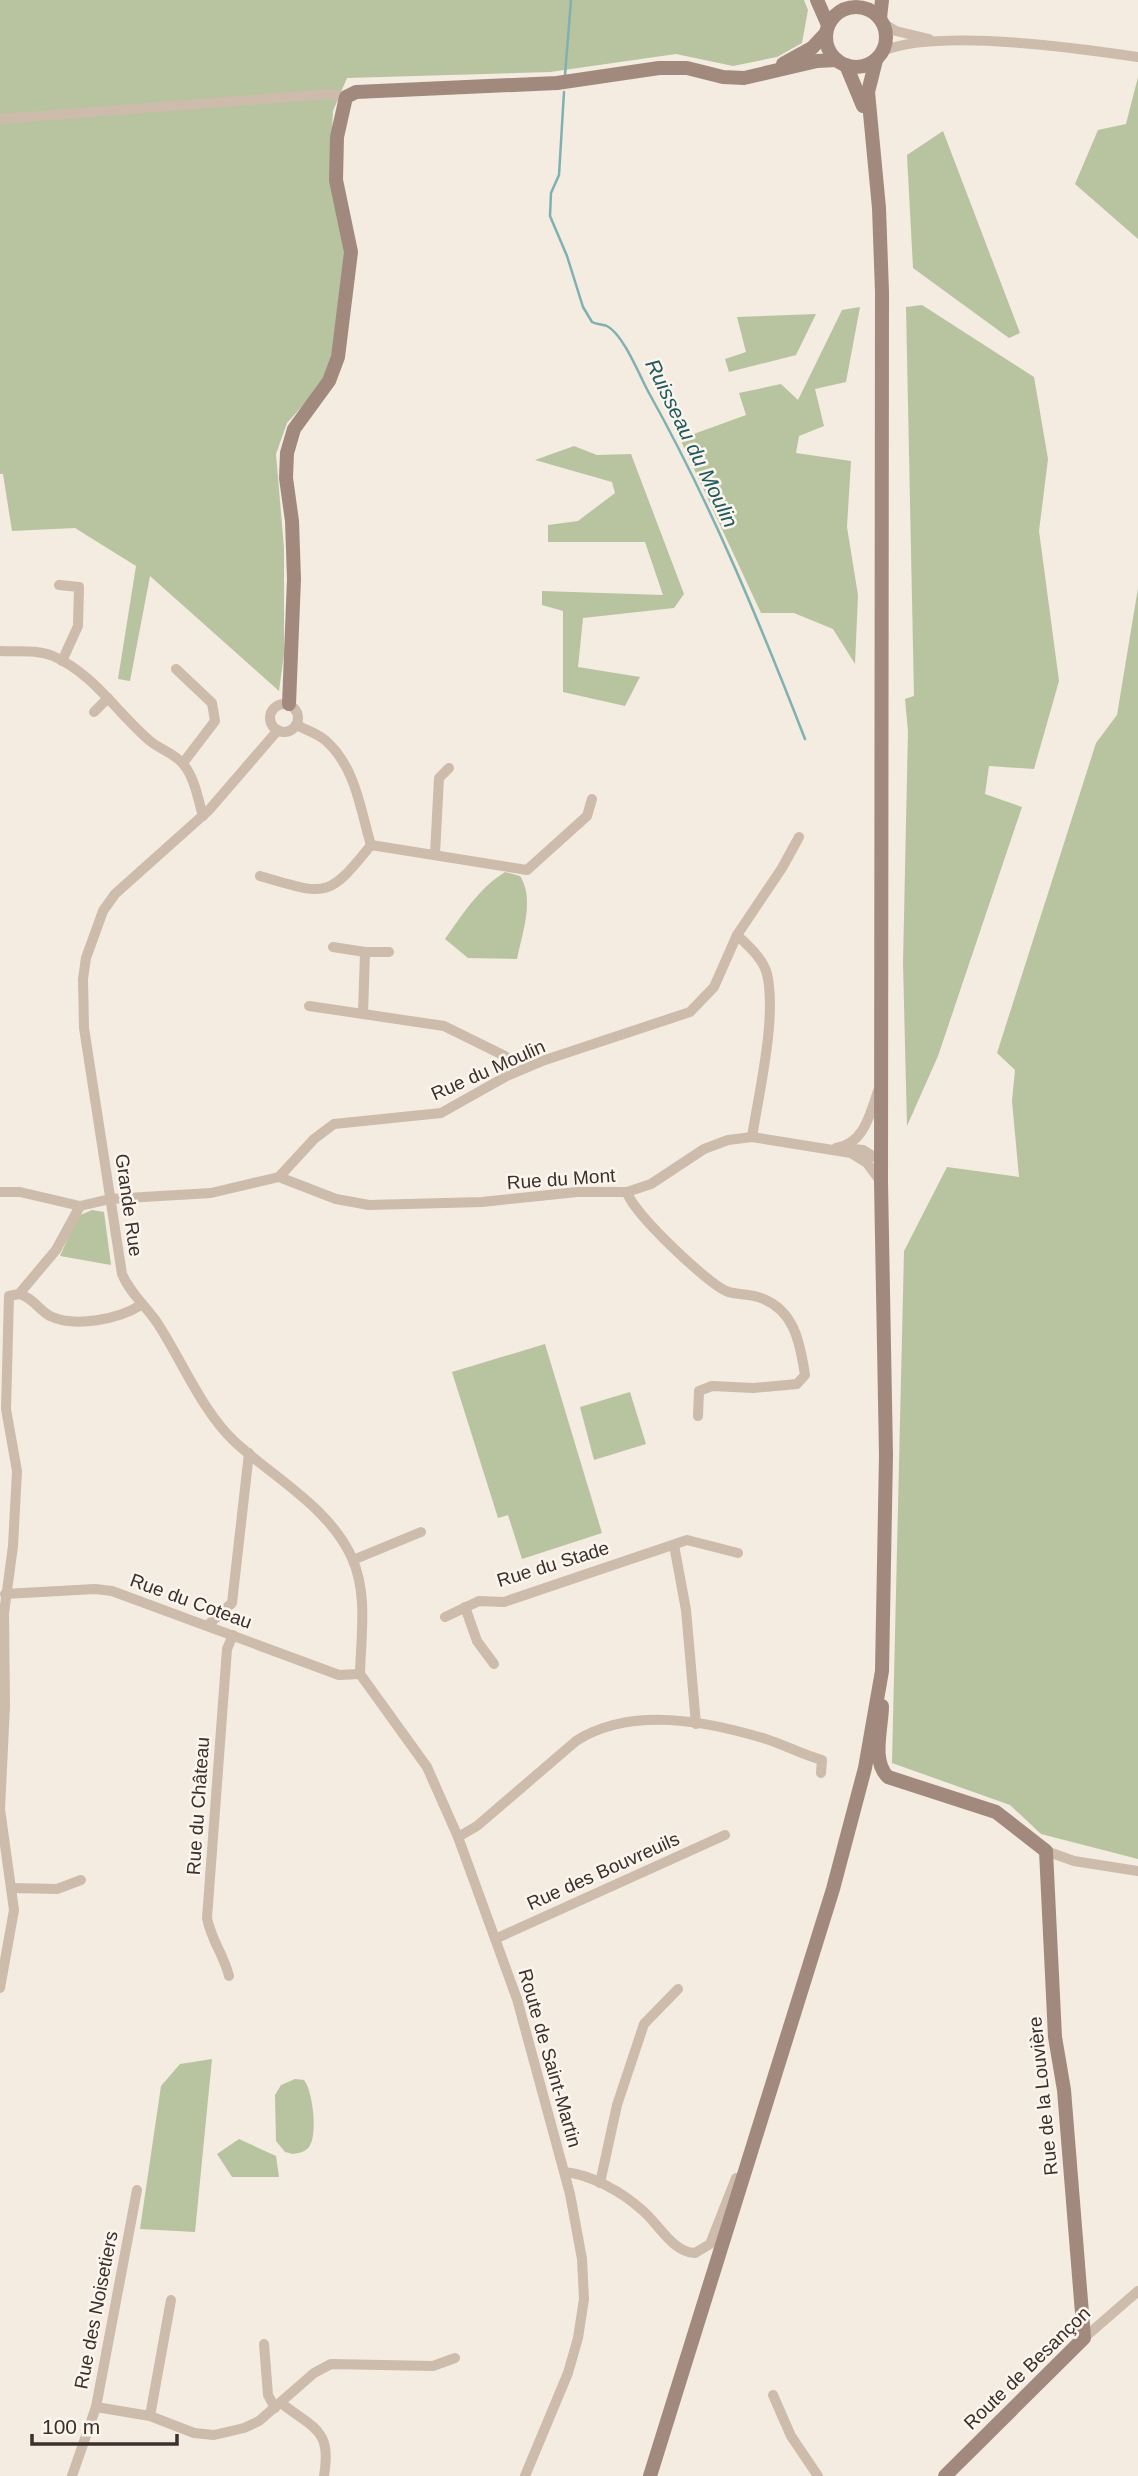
<svg xmlns="http://www.w3.org/2000/svg" width="1138" height="2476" font-family="Arial,sans-serif">
	<style>
		.green { fill: #b8c4a0 }
		.lines { fill: none; stroke-linecap: round; stroke-linejoin: round }
		.stream { stroke: #7fb0b2; stroke-width: 2.5 }
		.street { stroke: #cdbbac; stroke-width: 10 }
		.secondary { stroke: #a18a7d; stroke-width: 14 }
		.labels { text-anchor: middle; dominant-baseline: central; stroke-width: 5; stroke-linejoin: round; paint-order: stroke }
		.street-label { font-size: 19px; fill: #3b302b; stroke: #fbf5ee }
		.water-label { font-size: 21px; font-style: italic; fill: #1f5a5e; stroke: #fbf5ee }
	</style>
	<rect width="100%" height="100%" fill="#f4ebe1"/>
	<g class="green">
		<polygon points="0,0 804,0 808,10 802,43 777,57 733,66 676,54 550,72 347,78 333,111 330,173 345,256 336,343 323,383 287,423 276,454 284,548 284,654 279,691 150,576 130,681 118,679 136,566 75,528 12,531 3,474 0,474"/>
		<polygon points="1138,77 1138,239 1075,184 1098,130 1126,124"/>
		<polygon points="943,131 1020,333 1009,338 913,268 907,155"/>
		<polygon points="922,305 1034,377 1048,459 1039,531 1059,681 1034,769 989,766 985,794 1022,807 938,1056 907,1126 903,963 908,731 905,699 914,696 906,307"/>
		<polygon points="860,307 846,382 815,389 824,426 799,436 796,453 851,461 847,527 858,595 855,664 833,629 794,613 761,613 680,439 746,415 739,393 781,384 798,400 842,310"/>
		<polygon points="816,314 796,355 729,372 725,359 746,352 737,317"/>
		<polygon points="574,446 597,455 631,454 684,594 674,608 583,618 578,667 640,677 625,706 563,692 563,611 542,605 542,591 663,595 645,542 548,542 548,525 578,521 615,493 612,482 535,460"/>
		<polygon points="1138,588 1138,1859 1041,1834 1010,1805 892,1763 904,1251 947,1167 1019,1177 1012,1101 1015,1070 997,1053 1096,743 1117,715"/>
		<path d="M 505,872 L 520,876 C 535,899 522,934 517,959 L 468,958 L 445,939 C 462,915 479,888 505,872 Z"/>
		<polygon points="92,1210 104,1212 111,1265 60,1256 78,1216"/>
		<polygon points="545,1344 602,1533 522,1559 508,1515 498,1518 452,1372"/>
		<polygon points="630,1392 646,1444 594,1460 580,1407"/>
		<polygon points="212,2059 195,2232 140,2229 161,2086 180,2064"/>
		<path d="M 295,2079 L 304,2080 C 313,2091 318,2136 309,2147 C 305,2152 299,2153 293,2154 L 285,2152 L 276,2141 L 275,2095 L 281,2085 Z"/>
		<polygon points="239,2139 276,2156 279,2177 232,2177 217,2154"/>
	</g>
	<g class="lines">
		<g class="stream">
			<polyline points="565,75 571,0"/>
			<path d="M 564,92 L 559,175 L 551,193 L 550,216 L 567,256 L 583,307 L 592,322 C 597,325 603,324 607,326 C 624,335 640,377 649,393 C 711,504 759,621 805,739"/>
		</g>
		<g class="street">
			<polyline points="884,24 896,31 929,39"/>
			<path d="M 883,51 C 937,28 1078,48 1138,57"/>
			<polyline points="0,119 328,94 346,97"/>
			<polyline points="59,585 79,587 78,626 62,661"/>
			<path d="M 0,651 C 18,652 36,649 53,656 C 94,674 117,713 150,741 C 161,750 175,753 184,765 C 195,779 198,799 203,816"/>
			<polyline points="176,669 212,703 215,721 183,763"/>
			<circle cx="284" cy="718" r="14"/>
			<polyline points="94,712 108,698"/>
			<path d="M 296,725 C 305,729 318,734 325,740 C 356,767 360,809 371,845 L 527,870 L 587,816 L 592,799"/>
			<path d="M 278,730 L 209,810 L 115,894 L 103,911 L 86,958 L 83,979 L 84,1028 L 122,1274 C 130,1293 144,1304 156,1321 C 182,1360 201,1410 235,1442 C 273,1477 330,1508 352,1558 C 368,1594 361,1635 360,1674"/>
			<polyline points="435,854 439,778 449,768"/>
			<path d="M 260,876 C 326,895 327,900 371,845"/>
			<path d="M 737,935 C 748,946 763,958 767,974 C 777,1017 759,1092 752,1137"/>
			<polyline points="333,947 365,952 363,1014"/>
			<polyline points="365,952 389,952"/>
			<polyline points="309,1006 444,1026 505,1056"/>
			<path d="M 836,1148 C 864,1144 870,1114 878,1091"/>
			<polyline points="843,1148 863,1150 881,1161"/>
			<polyline points="279,1177 314,1139 334,1124 441,1113 507,1076 545,1060 690,1012 714,987 737,935 782,868 799,837"/>
			<polyline points="0,1192 20,1192 80,1206"/>
			<path d="M 627,1192 C 632,1212 706,1282 726,1291 C 736,1295 748,1294 758,1297 C 794,1308 800,1342 805,1375 L 797,1384 L 753,1388 L 712,1386 L 699,1391 L 698,1416"/>
			<path d="M 19,1294 C 32,1297 39,1310 50,1316 C 75,1328 119,1319 141,1305"/>
			<polyline points="674,1545 686,1610 696,1724"/>
			<polyline points="353,1560 421,1532"/>
			<polyline points="5,1594 95,1589 112,1591 339,1675 360,1674"/>
			<polyline points="465,1607 477,1641 494,1664"/>
			<polyline points="445,1617 479,1601 504,1602 687,1540 738,1553"/>
			<polyline points="208,1625 232,1603 249,1453"/>
			<polyline points="360,1674 427,1767 458,1837 517,1999 570,2194 582,2259 584,2299 578,2338 568,2373 525,2476"/>
			<path d="M 458,1837 L 477,1826 L 576,1741 C 631,1706 707,1721 766,1739 C 785,1745 803,1755 822,1760 L 821,1773"/>
			<polyline points="1046,1851 1074,1861 1138,1871"/>
			<polyline points="11,1888 57,1889 81,1880"/>
			<polyline points="495,1939 725,1835"/>
			<path d="M 229,1976 C 224,1955 211,1940 207,1918 L 227,1649 L 233,1635"/>
			<polyline points="0,1988 14,1910 0,1809 5,1706 4,1613 13,1546 17,1471 6,1409 9,1296 19,1294 56,1250 80,1206 110,1199 211,1193 279,1177 336,1199 369,1205 482,1202 577,1192 627,1192 651,1184 704,1149 728,1140 752,1137 851,1153 867,1163 881,1182"/>
			<path d="M 565,2172 C 592,2175 622,2192 642,2210 C 659,2224 672,2252 695,2253 L 710,2244 L 736,2178"/>
			<polyline points="600,2183 617,2105 644,2024 678,1989"/>
			<polyline points="1084,2338 1138,2291"/>
			<polyline points="264,2344 268,2395 275,2408"/>
			<polyline points="773,2395 791,2436 818,2476"/>
			<path d="M 281,2403 C 314,2429 332,2429 324,2476"/>
			<polyline points="96,2407 150,2416 194,2433 214,2435 244,2428 259,2421 314,2373 331,2364 433,2366 455,2358"/>
			<polyline points="150,2416 171,2300"/>
			<polyline points="72,2476 96,2407 137,2190"/>
		</g>
		<g class="secondary">
			<polyline points="817,0 828,25"/>
			<circle cx="856" cy="37" r="30"/>
			<polyline points="880,18 882,0"/>
			<polyline points="783,64 812,48 826,33"/>
			<polyline points="846,65 863,106"/>
			<polyline points="289,704 294,579 292,521 286,478 287,453 294,429 329,381 338,357 351,252 336,180 337,137 346,97 356,92 557,83 659,68 687,68 723,77 744,78 817,61 837,60"/>
			<path d="M 882,1706 C 882,1727 871,1761 888,1777 L 996,1812 L 1046,1851 L 1055,2037 L 1064,2090 L 1084,2338 L 945,2476"/>
			<polyline points="650,2476 833,1889 865,1768 882,1671 886,1455 881,1182 882,292 879,208 868,92 876,60"/>
		</g>
	</g>
	<g class="labels">
		<g class="street-label">
			<text transform="translate(488 1070) rotate(-24)">Rue du Moulin</text>
			<text transform="translate(561 1179) rotate(-4)">Rue du Mont</text>
			<text transform="translate(129 1205) rotate(82)">Grande Rue</text>
			<text transform="translate(553 1564) rotate(-17)">Rue du Stade</text>
			<text transform="translate(191 1601) rotate(20)">Rue du Coteau</text>
			<text transform="translate(198 1806) rotate(-86)">Rue du Château</text>
			<text transform="translate(603 1871) rotate(-24)">Rue des Bouvreuils</text>
			<text transform="translate(550 2058) rotate(74)">Route de Saint-Martin</text>
			<text transform="translate(1043 2096) rotate(-96)">Rue de la Louvière</text>
			<text transform="translate(96 2310) rotate(-79)">Rue des Noisetiers</text>
			<text transform="translate(1027 2368) rotate(-44)">Route de Besançon</text>
		</g>
		<g class="water-label">
			<text transform="translate(692 443) rotate(64)">Ruisseau du Moulin</text>
		</g>
	</g>
	<path d="M32 2434v10h145v-10" fill="none" stroke="#3b302b" stroke-width="3.5"/>
	<text x="42" y="2434" font-size="21" fill="#3b302b" stroke="#fbf5ee" stroke-width="5" paint-order="stroke">100 m</text>
</svg>
